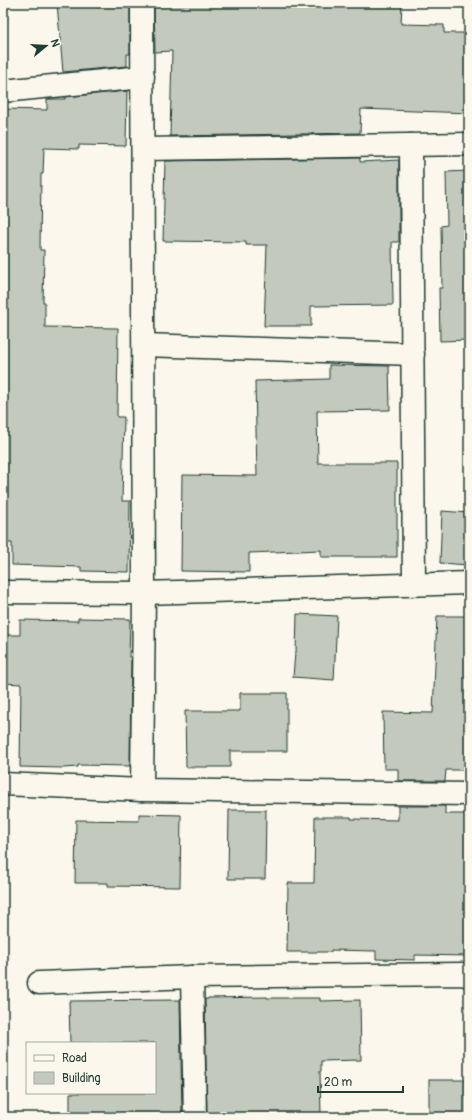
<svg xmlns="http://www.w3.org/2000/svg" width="472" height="1120" font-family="Pangolin,sans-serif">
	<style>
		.building { fill: #c4c9be; stroke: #1f3d34 }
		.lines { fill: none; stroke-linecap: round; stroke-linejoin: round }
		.minor-casing { stroke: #1f3d34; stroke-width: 25 }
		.minor { stroke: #fbf7ec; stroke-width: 22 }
	</style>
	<rect width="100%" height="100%" fill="#fbf7ec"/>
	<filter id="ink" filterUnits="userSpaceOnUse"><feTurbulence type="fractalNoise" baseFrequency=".025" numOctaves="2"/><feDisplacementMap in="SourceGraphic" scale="8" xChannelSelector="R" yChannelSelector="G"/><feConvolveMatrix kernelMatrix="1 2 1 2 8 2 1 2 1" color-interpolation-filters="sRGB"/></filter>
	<g filter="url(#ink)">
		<g class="building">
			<polygon points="57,3 130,3 130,54 127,54 127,66 63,72"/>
			<polygon points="154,3 402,3 401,24 444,25 444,33 469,33 469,113 361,109 360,133 170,136 172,51 155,52"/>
			<polygon points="127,91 126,146 79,145 79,149 44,148 43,174 41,174 40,250 44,250 43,302 45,302 45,327 118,328 117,417 124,417 122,501 130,501 129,572 81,571 81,567 12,565 12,543 3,543 3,109 47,110 47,99 65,99 65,97"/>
			<polygon points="360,158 360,162 399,160 399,242 392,242 393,305 311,306 311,326 264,326 267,245 246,245 246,242 163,241 165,161"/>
			<polygon points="469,171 469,340 440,341 439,288 442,288 441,226 447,225 446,172"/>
			<polygon points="329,365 389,366 390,410 317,411 318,463 397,463 397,557 321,557 321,550 249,553 249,572 181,571 182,475 257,476 255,381 329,379"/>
			<polygon points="442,511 469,513 469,565 440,563"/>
			<polygon points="297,614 337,616 334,680 293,677 295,653 296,653"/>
			<polygon points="437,616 469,616 469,770 446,770 445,781 398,781 398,769 384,769 383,712 433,713"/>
			<polygon points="78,618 130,619 129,657 131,657 130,766 78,765 78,767 63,768 20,767 21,684 3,683 3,635 20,635 20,620 78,621"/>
			<polygon points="240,693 287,693 287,751 230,751 230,767 186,767 185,711 240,711"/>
			<polygon points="398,806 445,806 445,814 469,814 469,956 415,955 415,960 376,959 376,951 331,950 331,952 287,952 288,883 314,883 315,817 351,817 351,819 398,820"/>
			<polygon points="229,810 266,810 265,879 228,879"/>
			<polygon points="139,814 181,815 180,887 108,886 108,883 75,883 76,820 139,821"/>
			<polygon points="267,997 267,998 320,998 320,1001 360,1000 361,1060 321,1061 321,1071 320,1071 321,1117 207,1117 205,999 208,999 208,998"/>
			<polygon points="180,1000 182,1117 70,1117 70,1093 155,1093 155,1043 70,1043 69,1001"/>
			<rect x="429" y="1080" width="40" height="37"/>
		</g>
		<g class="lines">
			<defs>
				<g id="minor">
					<polyline points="142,3 144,593 142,790"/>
					<polyline points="3,91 143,77"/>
					<polyline points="411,145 414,584"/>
					<polyline points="144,149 469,144"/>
					<polyline points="144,345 413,354"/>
					<polyline points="3,592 144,593 469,583"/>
					<polyline points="3,784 142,790 469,794"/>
					<polyline points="192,977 195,1117"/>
					<polyline points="39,983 192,977 462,974 469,976"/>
				</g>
			</defs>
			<use href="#minor" class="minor-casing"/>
			<use href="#minor" class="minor"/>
		</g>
	</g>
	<rect width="472" height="1120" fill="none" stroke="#fbf7ec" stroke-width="16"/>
	<rect x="8" y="8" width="456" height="1104" fill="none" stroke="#1f3d34" stroke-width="1.5" filter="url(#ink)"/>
	<rect x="26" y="1042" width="130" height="52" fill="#fbf7ec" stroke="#a3ada2"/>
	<rect x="34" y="1055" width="20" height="6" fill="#fbf7ec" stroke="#a3ada2"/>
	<text x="62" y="1062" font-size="12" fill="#1f3d34">Road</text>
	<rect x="34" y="1072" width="20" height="12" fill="#c4c9be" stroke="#a3ada2"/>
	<text x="62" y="1082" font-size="12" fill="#1f3d34">Building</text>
	<g transform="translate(46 46) rotate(72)" stroke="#fbf7ec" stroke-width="3" paint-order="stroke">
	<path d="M0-3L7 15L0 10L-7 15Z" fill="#1f3d34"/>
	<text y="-6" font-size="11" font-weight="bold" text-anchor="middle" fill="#1f3d34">N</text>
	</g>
	<path d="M318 1086v6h85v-6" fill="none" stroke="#1f3d34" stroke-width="2"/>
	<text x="324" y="1086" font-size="12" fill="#1f3d34" stroke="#fbf7ec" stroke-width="3" paint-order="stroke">20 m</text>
</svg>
